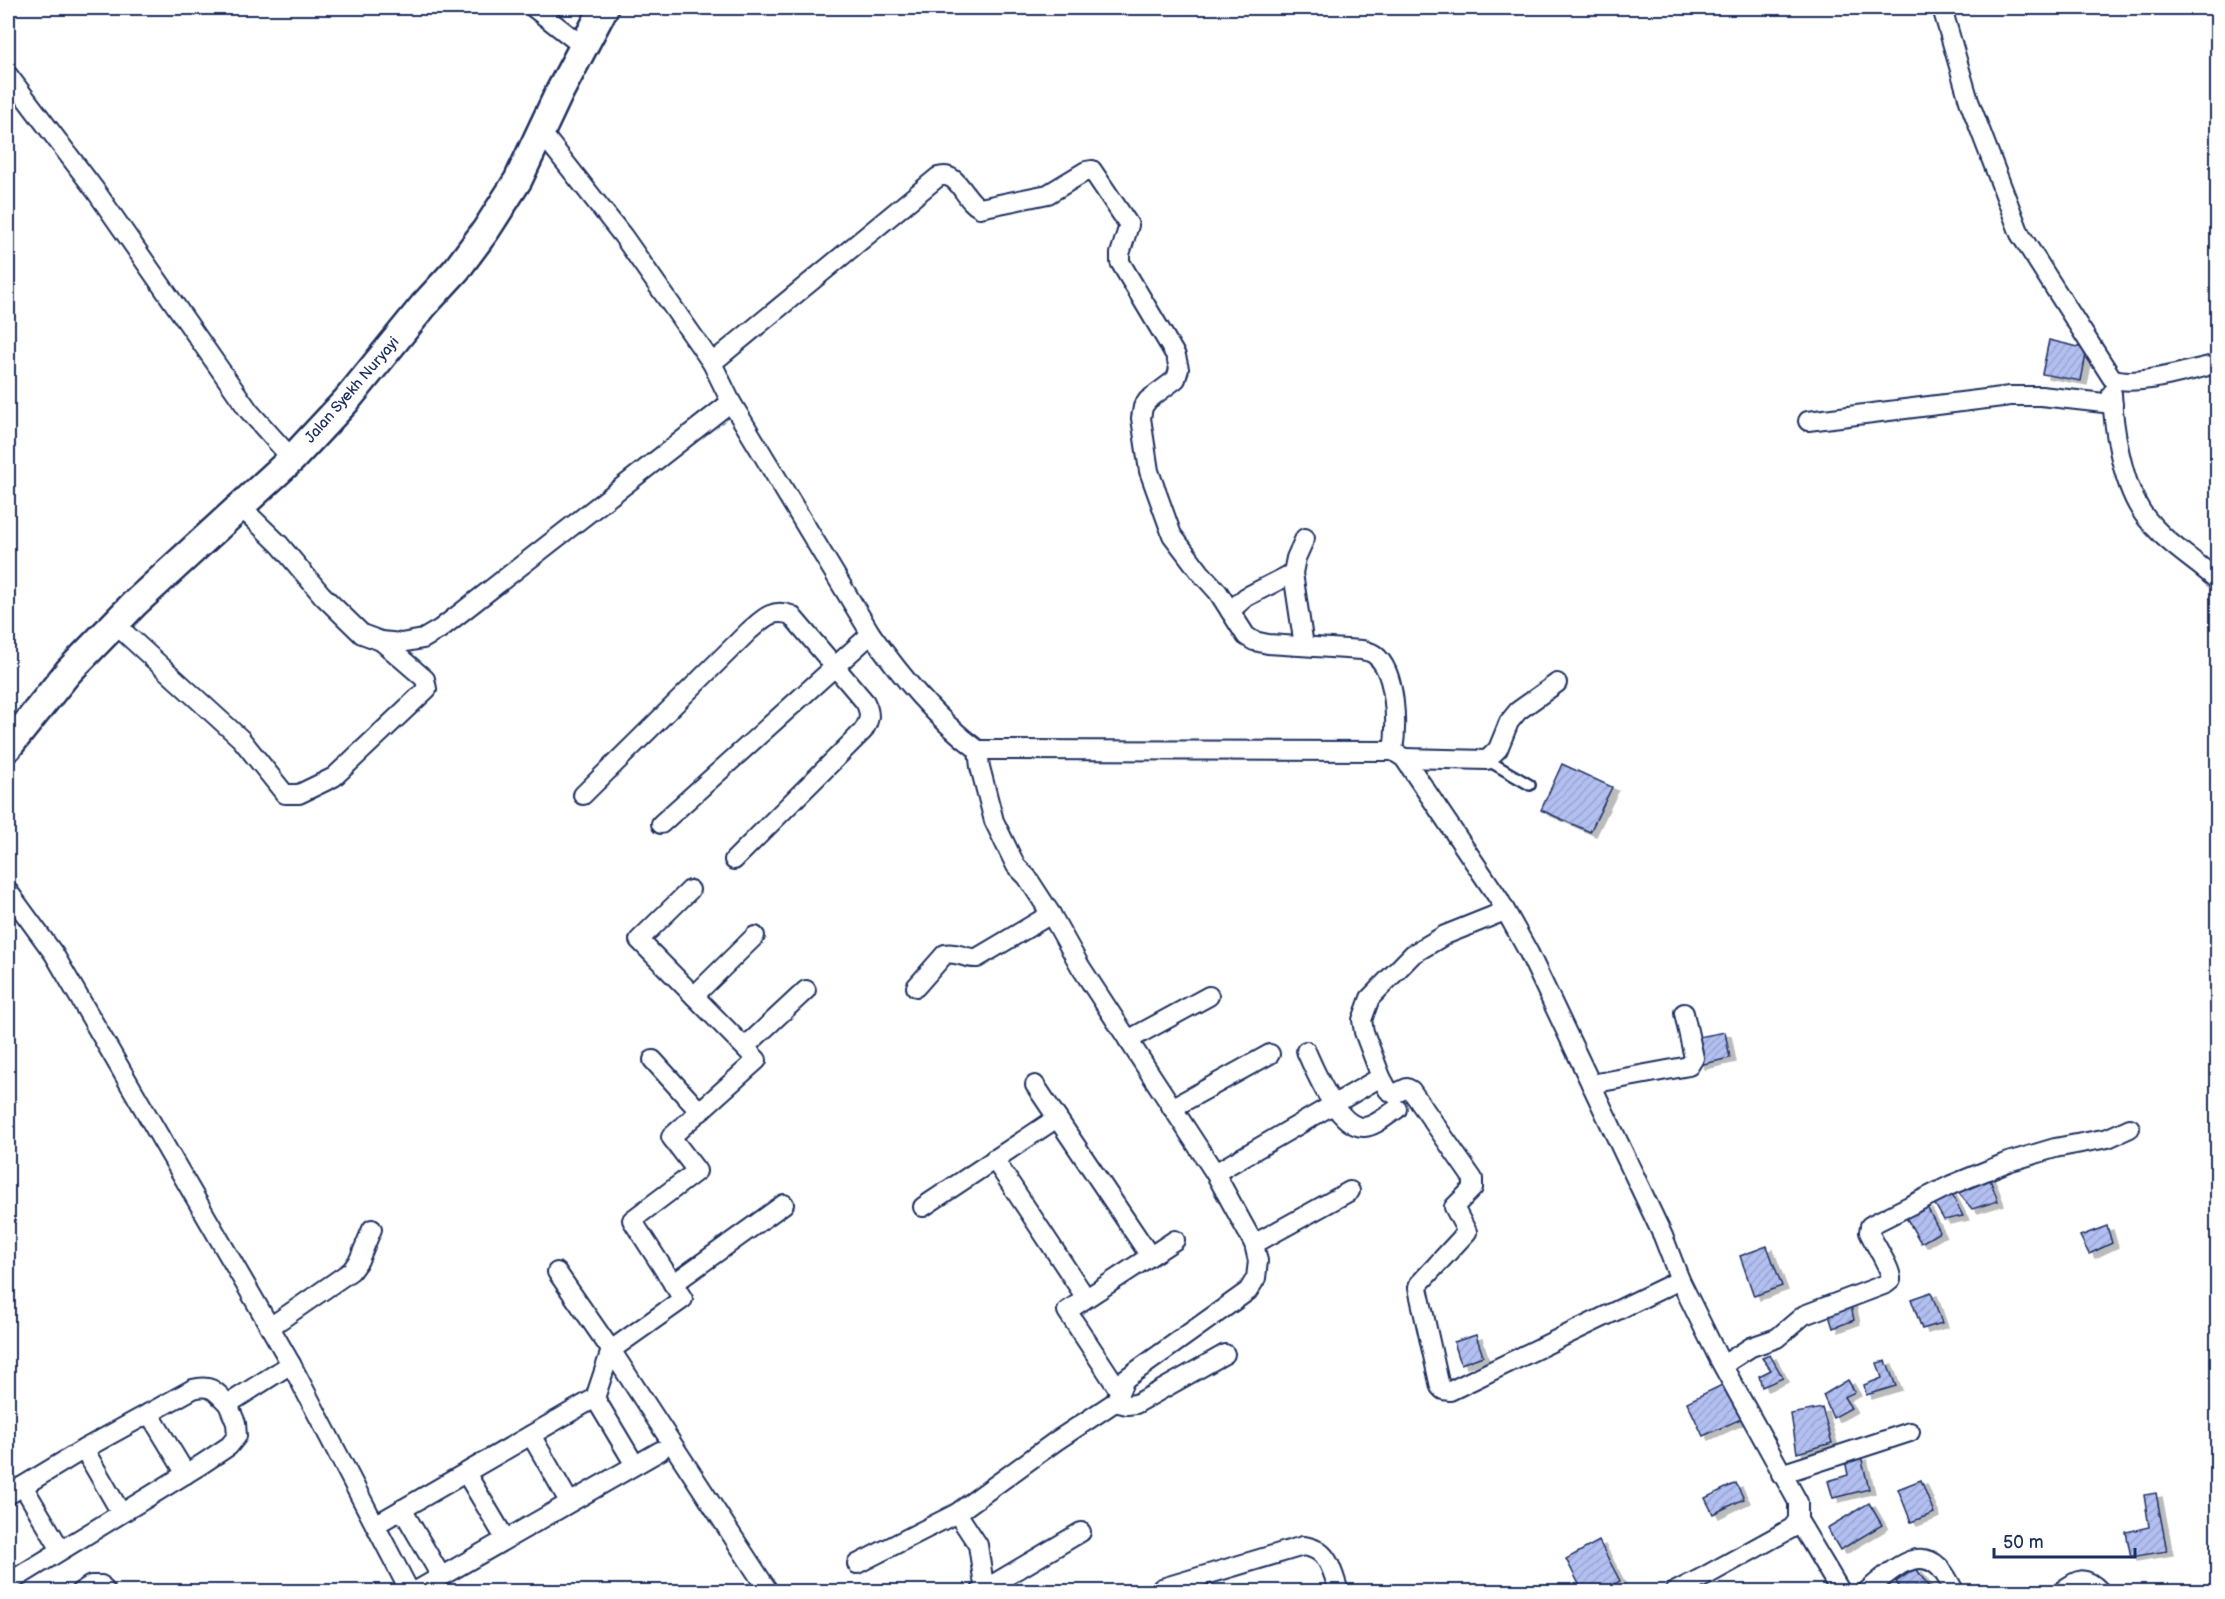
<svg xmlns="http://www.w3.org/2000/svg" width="2225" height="1599" font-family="'Balsamiq Sans',sans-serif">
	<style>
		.building { fill: url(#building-hatch); stroke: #1b2f5e; stroke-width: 1.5; filter: url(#shadow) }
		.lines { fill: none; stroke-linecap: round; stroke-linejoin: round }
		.lane-casing { stroke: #1b2f5e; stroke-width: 14 }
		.street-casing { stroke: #1b2f5e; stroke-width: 22 }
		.secondary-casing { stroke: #1b2f5e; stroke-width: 32 }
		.lane { stroke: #fff; stroke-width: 9 }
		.street { stroke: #fff; stroke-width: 18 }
		.secondary { stroke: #fff; stroke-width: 27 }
		.labels { text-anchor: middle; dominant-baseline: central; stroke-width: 6; stroke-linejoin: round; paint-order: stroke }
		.street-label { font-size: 15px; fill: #1b2f5e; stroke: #fff }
	</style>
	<defs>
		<pattern id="building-hatch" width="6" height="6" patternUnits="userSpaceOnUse" patternTransform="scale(1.5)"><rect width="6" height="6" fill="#b3bff0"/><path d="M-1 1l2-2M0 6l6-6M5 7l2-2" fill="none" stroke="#99a4d0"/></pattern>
		<filter id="shadow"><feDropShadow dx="6" dy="4" stdDeviation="0" flood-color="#0004"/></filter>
	</defs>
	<rect width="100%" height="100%" fill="#fff"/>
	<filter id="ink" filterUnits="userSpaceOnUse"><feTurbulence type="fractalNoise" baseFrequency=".0167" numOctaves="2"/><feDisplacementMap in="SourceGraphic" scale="12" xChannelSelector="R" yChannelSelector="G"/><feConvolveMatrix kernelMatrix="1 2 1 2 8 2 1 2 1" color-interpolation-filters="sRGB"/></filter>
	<g filter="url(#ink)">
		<g class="building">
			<polygon points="2049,340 2087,349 2081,381 2042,374"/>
			<polygon points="1562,764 1612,787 1590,832 1541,810"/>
			<polygon points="1725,1032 1730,1058 1699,1065 1693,1038"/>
			<polygon points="1988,1174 1998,1201 1972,1209 1956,1190"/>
			<polygon points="1950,1191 1963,1216 1944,1220 1932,1199"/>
			<polygon points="1926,1205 1940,1232 1921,1243 1904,1214"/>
			<polygon points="2107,1226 2112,1243 2089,1254 2080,1236"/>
			<polygon points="1767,1246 1782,1286 1754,1296 1740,1256"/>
			<polygon points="1931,1292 1942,1323 1922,1329 1911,1299"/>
			<polygon points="1850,1301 1854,1320 1833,1328 1827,1309"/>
			<polygon points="1476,1335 1483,1356 1461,1364 1454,1342"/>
			<polygon points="1770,1355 1783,1378 1762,1387 1759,1376 1771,1370 1762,1358"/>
			<polygon points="1886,1361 1896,1386 1866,1395 1864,1385 1882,1378 1877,1363"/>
			<polygon points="1848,1380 1855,1392 1844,1397 1851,1408 1833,1418 1823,1395"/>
			<polygon points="1724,1384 1741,1419 1703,1436 1687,1402"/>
			<polygon points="1822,1408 1832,1443 1797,1453 1791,1414"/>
			<polygon points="1861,1456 1869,1489 1833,1498 1828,1481 1848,1475 1845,1460"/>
			<polygon points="1921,1480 1934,1513 1911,1522 1898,1489"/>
			<polygon points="1736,1483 1744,1499 1713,1514 1705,1498"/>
			<polygon points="2156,1493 2167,1551 2131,1557 2126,1532 2149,1527 2144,1495"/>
			<polygon points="1869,1503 1882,1525 1840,1550 1827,1528"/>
			<polygon points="1599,1541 1620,1581 1599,1592 1583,1592 1566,1559"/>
			<polygon points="1916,1568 1932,1592 1903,1592 1896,1582"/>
		</g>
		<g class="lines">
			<defs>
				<polyline id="lane" points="1487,760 1530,785"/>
				<g id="street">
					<polyline points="534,8 584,47"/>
					<path d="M 1942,8 L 1969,101 L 2020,234 L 2112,378 C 2135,388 2192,369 2218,364"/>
					<polyline points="8,75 95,190 249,411 292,459"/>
					<path d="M 542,133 L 623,236 L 712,363 L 731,402 L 871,634 C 902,677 935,718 978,750 L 1393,751 L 1404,758 L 1499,899 L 1529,953 L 1663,1236 L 1680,1280 L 1719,1359 L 1798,1502 L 1798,1520 L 1792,1528 L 1707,1575 L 1674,1592"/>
					<path d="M 712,363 L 938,177 C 959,170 963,200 980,208 L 1048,194 L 1086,171 L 1092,170 L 1129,225 L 1120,254 L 1120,262 L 1176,356 L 1179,369 L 1176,379 L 1148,400 L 1143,407 L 1141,418 L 1149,471 L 1172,535 L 1200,572 L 1218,592 L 1246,636 L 1254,641 L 1268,644 L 1362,650 C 1366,651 1372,652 1375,655 C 1397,672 1397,727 1393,751"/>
					<path d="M 2112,393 C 2113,427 2122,480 2140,509 C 2145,518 2154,527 2161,534 C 2178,551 2200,564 2218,581"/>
					<polyline points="1808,421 2010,396 2041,396 2113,404"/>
					<polyline points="240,506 280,545 322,595 362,634 381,641 401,643 423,639 440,629 731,402"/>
					<polyline points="1230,611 1246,597 1293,573"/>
					<polyline points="115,624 241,739 285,794 299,794 334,777 427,689 425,679 381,641"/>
					<polyline points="1304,646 1293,573 1296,558 1305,538"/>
					<polyline points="978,750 980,767 994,821 1016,866 1027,877 1051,914 1080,966 1215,1173 1254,1244 1258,1261 1256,1278 1248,1291 1125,1379 1115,1402 1056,1441 957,1513 978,1545 985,1592"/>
					<polyline points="1404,758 1487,760 1498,749 1509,722 1518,711 1557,683"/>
					<path d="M 583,795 L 749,631 C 763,619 772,608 791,615 L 865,702 C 871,714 870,720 863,731 L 734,860"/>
					<polyline points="661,824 871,634"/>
					<polyline points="8,891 54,954 255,1301 291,1364 410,1592"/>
					<polyline points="1505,911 1445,935 1413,954 1370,998 1362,1020 1364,1032 1381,1077 1388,1090 1394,1094 1407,1088 1411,1090 1473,1179 1473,1188 1454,1207 1467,1232 1419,1284 1418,1288 1440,1387 1443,1390 1450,1391 1680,1280"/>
					<path d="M 916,987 L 945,954 C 957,951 965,959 977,958 L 1051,914"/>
					<polyline points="694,996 755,936"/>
					<polyline points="1128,1040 1209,996"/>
					<polyline points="745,1047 806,990"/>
					<path d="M 1306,1051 C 1315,1071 1338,1128 1364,1127 C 1376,1126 1387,1115 1397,1109"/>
					<polyline points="653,1060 700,1112"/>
					<polyline points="1591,1084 1689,1066 1694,1058 1684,1013"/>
					<polyline points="1035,1085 1150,1256"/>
					<polyline points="1172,1108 1270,1054"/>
					<polyline points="994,1159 1086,1298"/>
					<polyline points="1215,1173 1381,1077"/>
					<polyline points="923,1207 1057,1118"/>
					<polyline points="1254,1244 1350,1191"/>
					<polyline points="557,1272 611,1350 769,1592"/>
					<polyline points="673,1284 784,1204"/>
					<polyline points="270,1327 351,1271 359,1260 372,1229"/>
					<path d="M 1723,1365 L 1751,1347 L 1777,1338 L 1804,1315 L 1886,1284 L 1891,1280 C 1892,1269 1874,1244 1869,1232 L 1870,1226 L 1875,1223 L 1951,1185 L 2008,1162 L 2055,1148 L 2108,1138 L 2130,1128"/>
					<polyline points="1119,1390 1067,1311 1175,1240"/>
					<polyline points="595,1398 632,1460"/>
					<polyline points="1115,1402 1127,1405 1136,1404 1225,1354"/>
					<polyline points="149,1413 186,1474"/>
					<polyline points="531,1435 567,1498"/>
					<polyline points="84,1449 121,1513"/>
					<polyline points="466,1473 503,1535"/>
					<polyline points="1781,1474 1910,1432"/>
					<polyline points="23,1486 61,1550"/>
					<path d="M 8,1495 L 84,1449 L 193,1389 C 212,1384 216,1392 228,1404 L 291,1364"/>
					<polyline points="402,1509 438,1571"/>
					<polyline points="1798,1520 1841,1592"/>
					<polyline points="375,1525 595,1398 611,1350 683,1299 632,1220 697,1171 671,1137 757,1060 639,940 690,890"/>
					<polyline points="857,1564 957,1513"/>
					<polyline points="8,1583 202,1464 229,1446 237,1436 236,1423 228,1404"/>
					<path d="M 1162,1588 L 1303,1546 C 1329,1549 1332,1570 1339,1592"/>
					<polyline points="80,1592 91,1585 101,1585 106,1592"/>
					<polyline points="414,1592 660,1451"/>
					<polyline points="980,1592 1081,1532"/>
					<path d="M 1866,1592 C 1885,1576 1915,1544 1939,1567 C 1946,1574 1950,1584 1955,1592"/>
					<path d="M 2061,1592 C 2077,1578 2085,1575 2101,1592"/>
				</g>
				<polyline id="secondary" points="8,747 68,672 134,604 292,459 346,401 424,305 457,269 486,230 518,180 559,93 604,8"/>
			</defs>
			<use href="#lane" class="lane-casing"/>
			<use href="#street" class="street-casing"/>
			<use href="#secondary" class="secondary-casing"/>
			<use href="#lane" class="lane"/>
			<use href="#street" class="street"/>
			<use href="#secondary" class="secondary"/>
		</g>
	</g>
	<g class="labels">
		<g class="street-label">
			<text transform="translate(352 390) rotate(-49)">Jalan Syekh Nuryayi</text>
		</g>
	</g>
	<rect width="2225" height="1599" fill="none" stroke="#fff" stroke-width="30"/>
	<rect x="15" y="15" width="2195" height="1569" fill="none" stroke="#1b2f5e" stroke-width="2" filter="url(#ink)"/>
	<path d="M1994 1548v9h141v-9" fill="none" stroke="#1b2f5e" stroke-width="3"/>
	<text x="2003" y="1548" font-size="18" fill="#1b2f5e" stroke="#ffffff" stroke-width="4.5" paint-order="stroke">50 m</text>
</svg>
